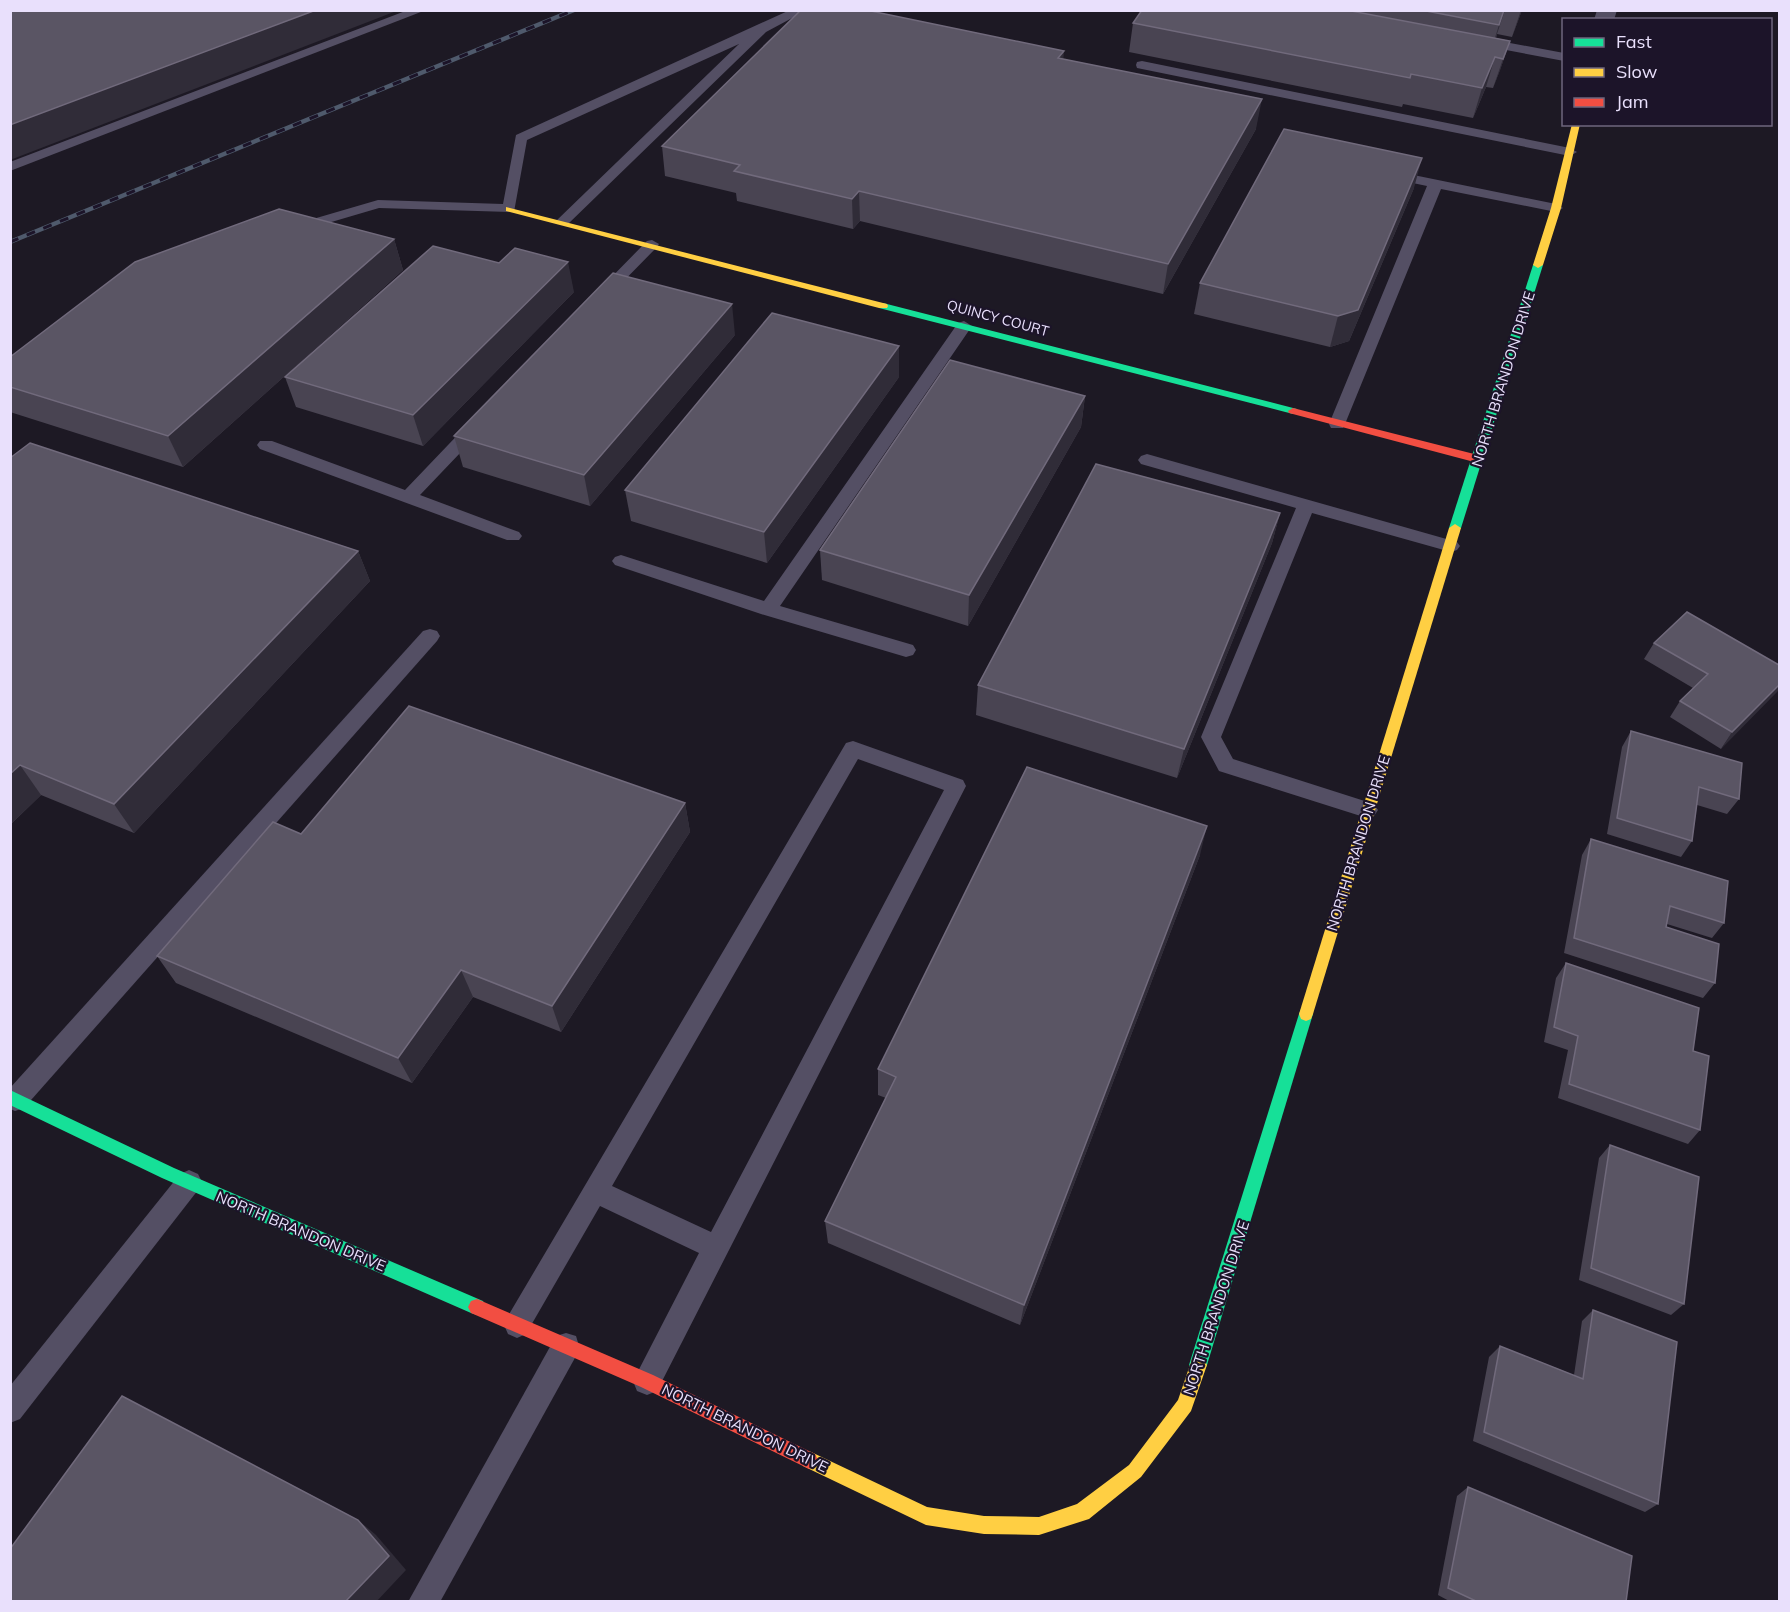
<svg xmlns="http://www.w3.org/2000/svg" width="1790" height="1612" font-family="Mulish,sans-serif">
	<style>
		.lines { fill: none; stroke-linecap: round; stroke-linejoin: round }
		.lane { fill: #544f64; fill-rule: evenodd }
		.street { fill: #544f64; fill-rule: evenodd }
		.fast { fill: #16e098; fill-rule: evenodd }
		.slow { fill: #ffcf43; fill-rule: evenodd }
		.jam { fill: #f24e42; fill-rule: evenodd }
		.rail-casing { stroke: #4f5a6c; stroke-width: 4.5 }
		.rail { stroke: #1c1429; stroke-width: 3; stroke-dasharray: 9; stroke-linecap: butt }
		.wall { fill: #494452 }
		.shaded-wall { fill: #302c38 }
		.building { fill: #5a5564; stroke: #716a7c; stroke-width: 1.5 }
		.labels { text-anchor: middle; dominant-baseline: central; stroke-width: 4.5; stroke-linejoin: round; paint-order: stroke }
		.far-street-label { font-size: 14px; fill: #e9e0fc; stroke: #1c1429 }
		.street-label { font-size: 15px; fill: #e9e0fc; stroke: #1c1429 }
	</style>
	<rect width="100%" height="100%" fill="#1d1924"/>
	<g class="lines">
		<g class="lane">
			<polygon points="408,10 426,10 10,171 10,162"/>
			<polygon points="790,10 807,10 766,32 568,224 558,224 556,221 739,44 527,140 514,212 379,208 294,233 287,229 289,226 378,200 503,204 516,135"/>
			<polygon points="1494,40 1564,53 1564,61 1490,47 1488,44 1490,41"/>
			<polygon points="1142,61 1570,148 1577,152 1570,156 1137,68 1136,65 1137,62"/>
			<polygon points="1389,170 1556,204 1563,208 1556,212 1441,189 1345,424 1343,428 1331,428 1329,424 1427,186 1384,177 1382,174 1384,171"/>
			<polygon points="652,240 659,244 657,247 607,298 597,298 594,295 597,292 647,241"/>
			<polygon points="964,321 972,326 780,606 913,645 916,650 913,655 906,657 761,614 615,565 612,561 615,557 621,555 764,601 958,323"/>
			<polygon points="476,421 482,422 484,426 482,430 420,495 519,532 522,536 519,540 507,540 260,449 257,445 260,441 272,441 405,490 470,422"/>
			<polygon points="1147,454 1457,542 1460,546 1457,550 1451,552 1312,513 1221,737 1233,759 1374,804 1378,810 1374,816 1367,818 1219,771 1201,737 1296,508 1141,464 1138,460 1141,456"/>
			<polygon points="430,629 437,631 440,636 437,641 24,1108 15,1111 10,1109 10,1088 423,631"/>
			<path d="M 853,741 L 963,780 L 966,786 L 657,1391 L 647,1395 L 637,1391 L 633,1381 L 699,1253 L 600,1206 L 526,1334 L 517,1338 L 508,1334 L 504,1325 L 508,1316 L 846,743 ZM 858,759 L 944,790 L 711,1232 L 612,1186 Z"/>
			<polygon points="189,1170 198,1174 202,1182 198,1190 20,1419 10,1423 10,1386 180,1174"/>
			<polygon points="566,1333 576,1336 579,1346 576,1356 440,1602 408,1602 556,1336"/>
		</g>
		<polygon class="street" points="1597,10 1617,10 1614,20 1594,20"/>
		<g class="fast">
			<polygon points="1538,262 1543,265 1461,528 1455,532 1451,531 1449,528 1533,265"/>
			<polygon points="883,303 1297,409 1298,411 1293,414 879,308 879,304"/>
			<polygon points="1306,1007 1311,1009 1313,1014 1207,1365 1204,1371 1198,1374 1192,1371 1189,1365 1299,1014 1301,1009"/>
			<polygon points="10,1090 174,1168 483,1301 486,1307 483,1313 477,1315 471,1313 162,1178 10,1105"/>
		</g>
		<g class="slow">
			<polygon points="1572,124 1580,124 1561,208 1543,265 1538,268 1533,265 1551,208"/>
			<polygon points="506,207 887,304 888,306 887,308 879,308 506,211"/>
			<polygon points="1455,524 1461,528 1313,1014 1311,1019 1306,1021 1301,1019 1299,1014 1449,528"/>
			<polygon points="1198,1356 1204,1359 1207,1365 1191,1411 1141,1477 1089,1519 1039,1535 984,1534 926,1525 803,1466 800,1460 803,1454 809,1451 927,1507 984,1516 1039,1517 1077,1504 1129,1465 1178,1400 1192,1359"/>
		</g>
		<g class="jam">
			<polygon points="1293,408 1482,456 1484,459 1478,463 1289,413 1288,411"/>
			<polygon points="477,1299 653,1375 815,1454 818,1460 815,1466 809,1469 803,1466 641,1387 471,1313 468,1307 471,1301"/>
		</g>
		<defs>
			<polyline id="rail" points="10,242 574,10"/>
		</defs>
		<use href="#rail" class="rail-casing"/>
		<use href="#rail" class="rail"/>
	</g>
	<g class="wall">
		<polygon points="1142,10 1522,10 1512,37 1497,34 1496,38 1510,41 1500,70 1493,88 1486,87 1473,118 1403,104 1402,107 1129,52 1133,23"/>
		<polygon points="1063,59 1256,129 1163,294 860,221 853,229 737,201 736,193 665,176 662,146"/>
		<polygon points="1414,188 1349,341 1330,347 1194,314 1200,283"/>
		<polygon points="394,239 403,270 183,467 10,412 10,357"/>
		<polygon points="574,292 423,446 296,407 285,377"/>
		<polygon points="735,335 590,506 463,467 454,436"/>
		<polygon points="899,377 767,563 631,521 625,490"/>
		<polygon points="1085,396 1081,427 968,626 822,580 820,550"/>
		<polygon points="10,458 358,551 370,581 134,833 41,795 10,825"/>
		<polygon points="1280,513 1272,543 1177,778 976,715 978,685"/>
		<polygon points="1654,643 1779,665 1721,749 1670,717 1680,701 1693,688 1644,659"/>
		<polygon points="1631,731 1739,799 1727,814 1697,805 1692,841 1681,857 1607,834 1622,747"/>
		<polygon points="685,803 690,832 561,1032 473,997 412,1083 176,983 157,956"/>
		<polygon points="1591,839 1724,923 1712,938 1667,924 1666,927 1715,983 1703,998 1564,953 1582,855"/>
		<polygon points="1200,855 1020,1325 828,1243 825,1221 886,1098 878,1095 878,1069"/>
		<polygon points="1566,963 1693,1051 1700,1130 1688,1144 1558,1098 1568,1050 1544,1042 1556,978"/>
		<polygon points="1610,1145 1684,1304 1671,1315 1579,1280 1599,1158"/>
		<polygon points="1593,1310 1658,1504 1645,1512 1473,1441 1489,1357 1500,1346 1574,1375 1582,1321"/>
		<polygon points="1468,1487 1626,1602 1451,1602 1438,1595 1457,1496"/>
	</g>
	<g class="shaded-wall">
		<polygon points="316,10 399,10 10,160 10,125"/>
		<polygon points="1505,10 1497,34 1490,54 1499,25"/>
		<polygon points="1521,10 1522,10 1512,37"/>
		<polygon points="1510,41 1500,70 1493,88 1503,59"/>
		<polygon points="1064,51 1062,80 1058,58"/>
		<polygon points="1495,57 1486,87 1473,118 1482,88"/>
		<polygon points="1262,99 1256,129 1163,294 1168,264"/>
		<polygon points="1422,158 1414,188 1349,341 1330,347 1338,316"/>
		<polygon points="859,191 860,221 853,229 852,199"/>
		<polygon points="394,239 403,270 183,467 168,436"/>
		<polygon points="568,262 574,292 423,446 413,415"/>
		<polygon points="732,304 735,335 590,506 584,475"/>
		<polygon points="899,346 899,377 767,563 764,532"/>
		<polygon points="1085,396 1081,427 968,626 969,595"/>
		<polygon points="1280,513 1272,543 1177,778 1184,749"/>
		<polygon points="358,551 370,581 134,833 114,804"/>
		<polygon points="1779,685 1779,690 1721,749 1732,732"/>
		<polygon points="20,765 41,795 10,825 10,774"/>
		<polygon points="685,803 690,832 561,1032 552,1006"/>
		<polygon points="1207,826 1200,855 1020,1325 1024,1305"/>
		<polygon points="461,970 473,997 412,1083 398,1058"/>
		<polygon points="358,1520 376,1535 406,1570 376,1602 345,1602"/>
	</g>
	<g class="building">
		<polygon points="10,10 316,10 10,125"/>
		<polygon points="801,10 866,10 1064,51 1058,58 1262,99 1168,264 859,191 852,199 734,171 740,165 662,146"/>
		<polygon points="1142,10 1346,10 1510,41 1503,59 1495,57 1482,88 1411,74 1410,78 1133,23"/>
		<polygon points="1421,10 1504,10 1499,25"/>
		<polygon points="1284,129 1422,158 1358,310 1338,316 1200,283"/>
		<polygon points="279,209 394,239 168,436 10,387 10,357 135,262"/>
		<polygon points="433,246 499,263 515,248 568,262 413,415 285,377"/>
		<polygon points="613,273 732,304 584,475 454,436"/>
		<polygon points="772,313 899,346 764,532 625,490"/>
		<polygon points="950,360 1085,396 969,595 820,550"/>
		<polygon points="30,443 358,551 114,804 20,765 10,774 10,458"/>
		<polygon points="1096,464 1280,513 1184,749 978,685"/>
		<polygon points="1687,612 1779,665 1779,685 1732,732 1680,701 1708,674 1654,643"/>
		<polygon points="409,706 685,803 552,1006 461,970 398,1058 157,956 273,822 301,834"/>
		<polygon points="1631,731 1742,763 1739,799 1699,787 1692,841 1617,818"/>
		<polygon points="1027,767 1207,826 1024,1305 825,1221 896,1077 878,1069"/>
		<polygon points="1591,839 1728,881 1724,923 1670,906 1666,927 1719,944 1715,983 1574,938"/>
		<polygon points="1566,963 1699,1008 1693,1051 1709,1056 1700,1130 1569,1084 1578,1036 1554,1027"/>
		<polygon points="1610,1145 1699,1177 1684,1304 1591,1268"/>
		<polygon points="1593,1310 1677,1342 1658,1504 1484,1432 1500,1346 1583,1379"/>
		<polygon points="122,1396 358,1520 389,1556 345,1602 10,1602 10,1549"/>
		<polygon points="1468,1487 1632,1556 1626,1602 1478,1602 1448,1588"/>
	</g>
	<g class="labels">
		<g class="far-street-label">
			<text transform="translate(998 318) rotate(15)">QUINCY COURT</text>
		</g>
		<g class="street-label">
			<text transform="translate(1503 379) rotate(-73)">NORTH BRANDON DRIVE</text>
			<text transform="translate(1358 843) rotate(-73)">NORTH BRANDON DRIVE</text>
			<text transform="translate(301 1231) rotate(23)">NORTH BRANDON DRIVE</text>
			<text transform="translate(1216 1308) rotate(-72)">NORTH BRANDON DRIVE</text>
			<text transform="translate(745 1428) rotate(26)">NORTH BRANDON DRIVE</text>
		</g>
	</g>
	<rect width="1790" height="1612" fill="none" stroke="#e9e0fc" stroke-width="24"/>
	<rect x="1562" y="18" width="210" height="108" fill="#1c1429" stroke="#6e667d" stroke-width="1.5"/>
	<rect x="1574" y="38" width="30" height="9" fill="#16e098" stroke="#6e667d" stroke-width="1.5"/>
	<text x="1616" y="48" font-size="18" fill="#e9e0fc">Fast</text>
	<rect x="1574" y="68" width="30" height="9" fill="#ffcf43" stroke="#6e667d" stroke-width="1.5"/>
	<text x="1616" y="78" font-size="18" fill="#e9e0fc">Slow</text>
	<rect x="1574" y="98" width="30" height="9" fill="#f24e42" stroke="#6e667d" stroke-width="1.5"/>
	<text x="1616" y="108" font-size="18" fill="#e9e0fc">Jam</text>
</svg>
